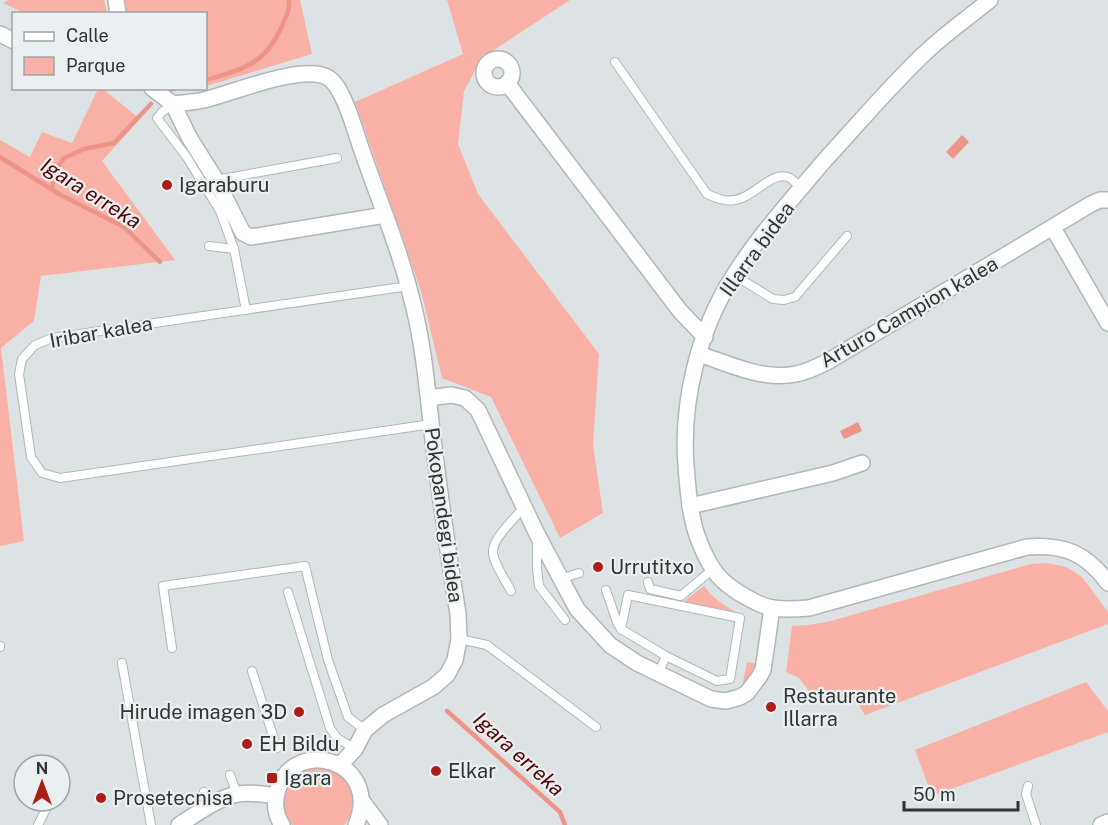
<svg xmlns="http://www.w3.org/2000/svg" width="1108" height="825" font-family="'Public Sans',sans-serif">
	<style>
		.green { fill: #f9b0a5 }
		.water { fill: #ed9588 }
		.lines { fill: none; stroke-linecap: round; stroke-linejoin: round }
		.stream { stroke: #ed9588; stroke-width: 4.5 }
		.lane-casing { stroke: #b1b7b8; stroke-width: 10 }
		.street-casing { stroke: #b1b7b8; stroke-width: 18 }
		.lane { stroke: #fff; stroke-width: 8 }
		.street { stroke: #fff; stroke-width: 15 }
		.poi-dot { fill: #ad1d17; stroke: #eaf0f1; stroke-width: 2 }
		.labels { text-anchor: middle; dominant-baseline: central; stroke-width: 4.5; stroke-linejoin: round; paint-order: stroke }
		.poi-label { font-size: 20px; fill: #313334; stroke: #eaf0f1; text-anchor: start }
		.street-label { font-size: 20px; fill: #313334; stroke: #eaf0f1 }
		.water-label { font-size: 21px; font-style: italic; fill: #540303; stroke: #eaf0f1 }
	</style>
	<rect width="100%" height="100%" fill="#dde3e4"/>
	<g class="green">
		<polygon points="8,0 104,0 107,13 24,13 3,3"/>
		<polygon points="125,0 300,0 312,54 206,86 206,14 127,13 125,8"/>
		<polygon points="447,0 570,0 482,58 464,91 458,144 478,194 599,354 593,445 603,513 560,538 491,397 442,378 421,291 355,102 463,54"/>
		<polygon points="98,89 103,89 140,119 102,161 175,260 41,276 34,321 1,348 24,541 0,546 0,140 30,157 42,132 72,143"/>
		<polygon points="1047,563 1066,567 1082,577 1108,612 1108,624 865,715 855,699 812,695 799,678 786,672 792,626 808,625 827,622 1031,564"/>
		<path d="M 704,586 C 713,598 723,605 736,612 L 683,602 Z"/>
		<polygon points="747,662 758,664 754,673 746,683 743,682"/>
		<polygon points="1086,682 1108,711 1108,732 932,796 915,750"/>
		<path d="M 314,767 C 321,767 327,767 333,770 C 354,780 360,808 344,825 L 292,825 C 279,812 280,790 293,777 C 299,771 306,769 314,767 Z"/>
	</g>
	<g class="water">
		<polygon points="962,135 969,142 953,159 946,152"/>
		<polygon points="858,422 862,431 844,439 840,431"/>
	</g>
	<g class="lines">
		<g class="stream">
			<path d="M 206,80 C 243,69 265,65 282,26 C 286,16 290,11 289,0"/>
			<polyline points="165,91 175,88"/>
			<polyline points="0,157 59,194 124,227 160,262"/>
			<polyline points="52,189 55,171 64,158 84,149 114,143 151,104"/>
			<polyline points="447,711 560,812 565,825"/>
		</g>
		<defs>
			<g id="lane">
				<path d="M 615,62 L 707,194 C 716,198 725,202 735,200 C 753,198 773,169 790,178 C 794,181 798,185 801,188"/>
				<polyline points="173,104 162,112 157,118 186,156 220,211 234,249 246,310"/>
				<polyline points="216,180 337,158"/>
				<polyline points="209,246 234,249"/>
				<polyline points="734,275 773,299 784,300 795,297 847,236"/>
				<polyline points="409,286 52,338 35,345 22,359 19,374 31,457 42,473 60,478 432,424"/>
				<polyline points="537,541 537,569 539,586 565,620"/>
				<polyline points="560,579 579,573"/>
				<polyline points="648,582 650,589 681,596 713,569"/>
				<polyline points="606,590 617,622 621,629"/>
				<path d="M 511,591 C 506,581 492,561 493,551 C 493,538 516,517 524,507"/>
				<polyline points="288,592 330,728 337,738 355,749"/>
				<polyline points="459,639 487,645 596,727"/>
				<polyline points="0,647 0,646"/>
				<polyline points="172,648 163,586 305,566 328,660 348,717 365,730"/>
				<polyline points="122,663 151,825"/>
				<polyline points="252,671 277,748"/>
				<polyline points="658,674 666,656 621,629 628,595 740,618 730,679 717,681 666,656"/>
				<polyline points="230,775 237,794"/>
				<polyline points="60,782 63,776"/>
				<polyline points="1028,786 1026,794 1036,825"/>
				<polyline points="204,792 208,808"/>
				<polyline points="38,825 50,801"/>
			</g>
			<g id="street">
				<polyline points="116,0 118,14"/>
				<path d="M 990,0 C 969,17 946,33 926,52 C 890,86 858,124 824,161 C 793,198 760,234 734,275 C 699,329 681,401 686,466 C 688,491 690,518 699,541 C 711,571 720,583 748,598 C 755,602 765,607 773,608 C 785,610 797,609 809,608 L 1027,547 C 1064,544 1086,553 1108,583"/>
				<polyline points="0,34 14,41"/>
				<circle cx="498" cy="73" r="14"/>
				<polyline points="507,83 680,311 705,337"/>
				<path d="M 152,88 L 173,104 C 183,103 194,102 204,100 C 233,93 301,64 327,77 C 343,85 354,128 360,145 C 378,198 400,249 413,304 C 425,351 428,400 434,448 C 441,503 449,559 458,614 L 459,639 L 455,660 L 447,675 L 433,687 L 383,715 L 365,730 L 355,749 L 340,765"/>
				<polyline points="173,104 189,137 216,180 243,233 251,237 270,234 385,215"/>
				<polyline points="1053,228 1108,323"/>
				<path d="M 699,354 C 729,364 764,381 796,374 C 806,372 817,367 827,362 L 1091,204 L 1100,200 L 1108,200"/>
				<polyline points="429,398 451,395 465,398 478,410 537,534 577,609 610,645 637,663 711,699 726,701 740,697 747,693 759,677 763,670 772,608"/>
				<polyline points="690,506 833,473 862,463"/>
				<polyline points="362,801 380,825"/>
				<path d="M 179,825 C 195,815 219,797 238,794 C 250,792 263,794 276,796"/>
				<path d="M 282,825 C 275,814 274,801 278,789 C 295,735 383,761 356,825"/>
				<polyline points="1101,825 1108,822"/>
			</g>
		</defs>
		<use href="#lane" class="lane-casing"/>
		<use href="#street" class="street-casing"/>
		<use href="#lane" class="lane"/>
		<use href="#street" class="street"/>
	</g>
	<g class="poi-dot">
		<circle cx="167" cy="185" r="6"/>
		<circle cx="598" cy="567" r="6"/>
		<circle cx="771" cy="707" r="6"/>
		<circle cx="299" cy="712" r="6"/>
		<circle cx="247" cy="744" r="6"/>
		<circle cx="436" cy="771" r="6"/>
		<rect x="266" y="772" width="12" height="12" rx="3"/>
		<circle cx="101" cy="798" r="6"/>
	</g>
	<g class="labels">
		<g class="poi-label">
			<text x="179" y="185">Igaraburu</text>
			<text x="610" y="567">Urrutitxo</text>
			<text x="783" y="696">Restaurante<tspan x="783" dy="23">Illarra</tspan></text>
			<text x="287" y="712" text-anchor="end">Hirude imagen 3D</text>
			<text x="259" y="744">EH Bildu</text>
			<text x="448" y="771">Elkar</text>
			<text x="284" y="778">Igara</text>
			<text x="113" y="798">Prosetecnisa</text>
		</g>
		<g class="street-label">
			<text transform="translate(757 249) rotate(-54)">Illarra bidea</text>
			<text transform="translate(909 312) rotate(-30)">Arturo Campion kalea</text>
			<text transform="translate(101 332) rotate(-10)">Iribar kalea</text>
			<text transform="translate(444 515) rotate(82)">Pokopandegi bidea</text>
		</g>
		<g class="water-label">
			<text transform="translate(91 193) rotate(32)">Igara erreka</text>
			<text transform="translate(519 754) rotate(42)">Igara erreka</text>
		</g>
	</g>
	<rect x="12" y="12" width="195" height="78" fill="#eaf0f1" stroke="#a0a4a5" stroke-width="1.5"/>
	<rect x="24" y="32" width="30" height="9" fill="#ffffff" stroke="#a0a4a5" stroke-width="1.5"/>
	<text x="66" y="42" font-size="18" fill="#313334">Calle</text>
	<rect x="24" y="57" width="30" height="18" fill="#f9b0a5" stroke="#a0a4a5" stroke-width="1.5"/>
	<text x="66" y="72" font-size="18" fill="#313334">Parque</text>
	<g transform="translate(42 783)"><circle r="28" fill="#eaf0f1" stroke="#a0a4a5" stroke-width="1.5"/>
	<path d="M0-4.5L10 22L0 15L-10 22Z" fill="#ad1d17"/>
	<text y="-9" font-size="16" font-weight="bold" text-anchor="middle" fill="#313334">N</text>
	</g>
	<path d="M904 801v9h114v-9" fill="none" stroke="#313334" stroke-width="3"/>
	<text x="913" y="801" font-size="18" fill="#313334" stroke="#eaf0f1" stroke-width="4.5" paint-order="stroke">50 m</text>
</svg>
